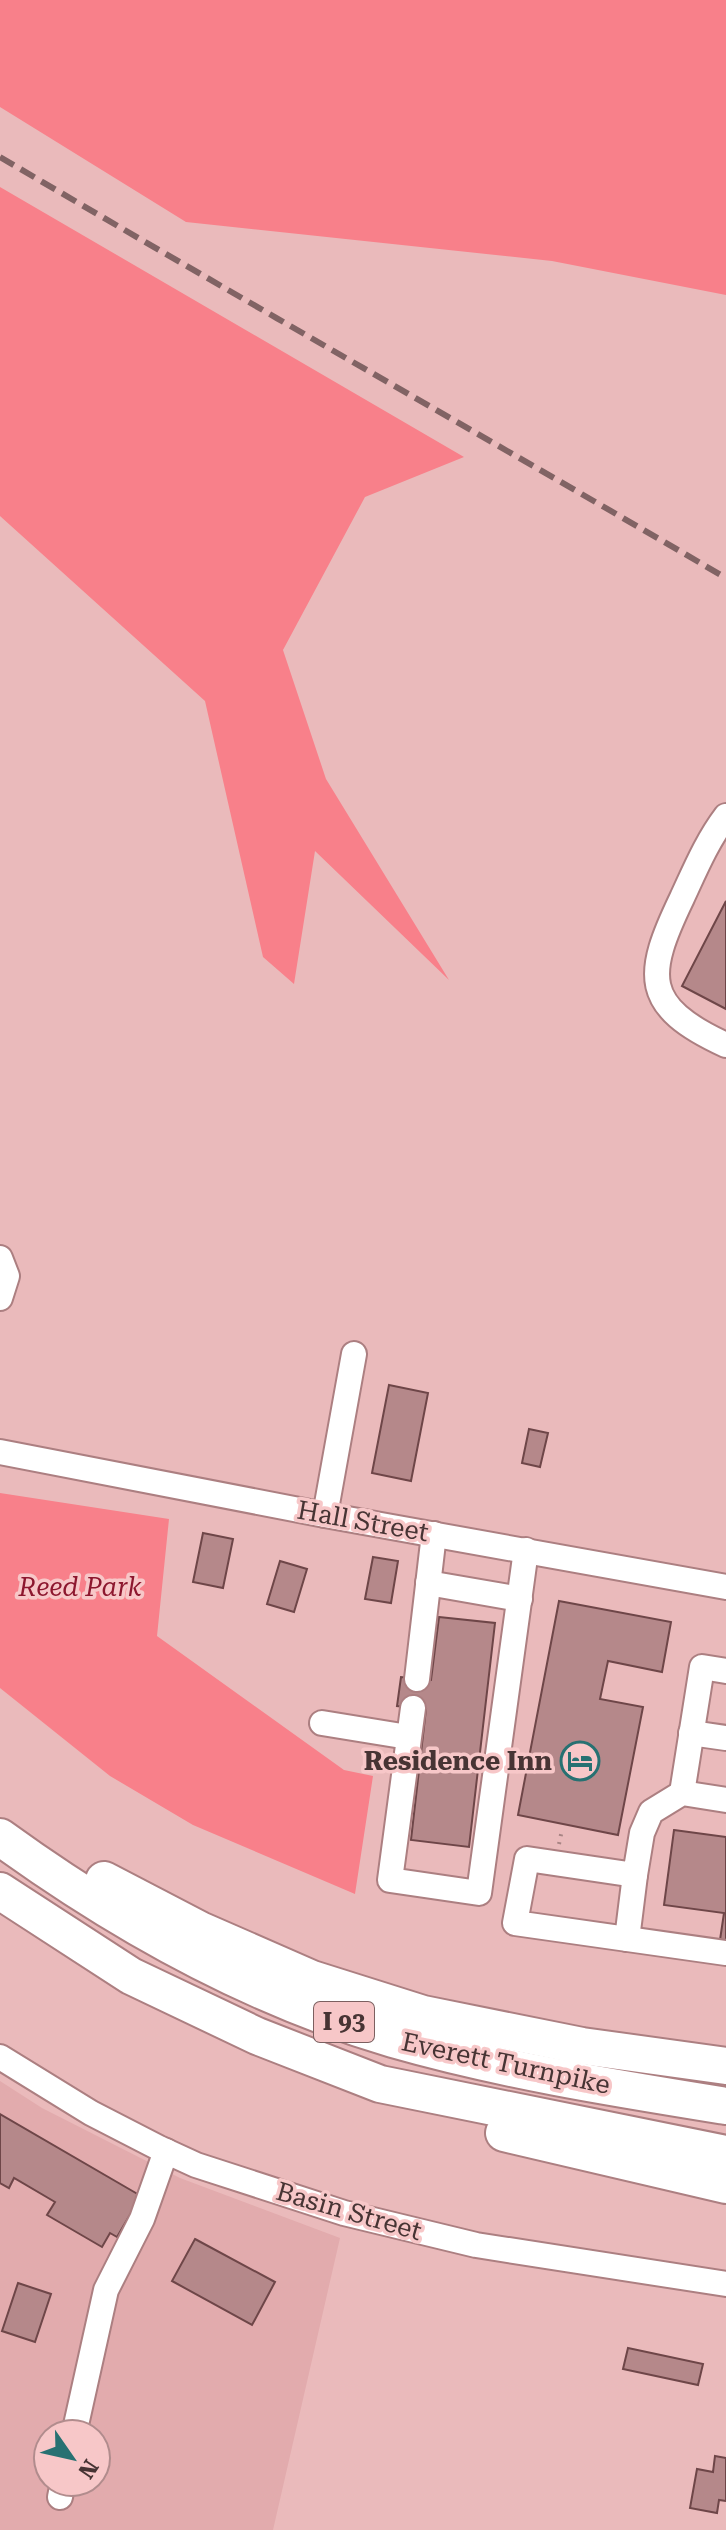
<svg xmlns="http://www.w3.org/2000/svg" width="726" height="2530" font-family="'Roboto Serif',serif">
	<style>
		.built { fill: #e2abad; fill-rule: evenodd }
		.green { fill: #f8808a }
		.building { fill: #b5888a; stroke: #6e4648; stroke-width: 2 }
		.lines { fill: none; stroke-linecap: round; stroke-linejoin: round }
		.minor-casing { stroke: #ac7f81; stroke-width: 28 }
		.highway-casing { stroke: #ac7f81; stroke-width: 40 }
		.path { stroke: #a88484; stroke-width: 4; stroke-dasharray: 2 6; stroke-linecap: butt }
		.minor { stroke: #fff; stroke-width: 24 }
		.highway { stroke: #fff; stroke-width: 36 }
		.rail { stroke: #816364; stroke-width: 6; stroke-dasharray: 16 8; stroke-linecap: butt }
		.labels { text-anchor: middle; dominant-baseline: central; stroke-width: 7; stroke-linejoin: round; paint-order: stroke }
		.shield { fill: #f7c7c8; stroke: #7c6060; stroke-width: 2 }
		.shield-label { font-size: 24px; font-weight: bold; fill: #473434 }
		.street-label { font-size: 26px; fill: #473434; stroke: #f7c7c8 }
		.park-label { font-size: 26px; font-style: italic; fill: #8d172f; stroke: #f7c7c8 }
		.poi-label { font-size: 26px; font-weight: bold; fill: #473434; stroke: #f7c7c8; text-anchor: end }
	</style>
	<rect width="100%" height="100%" fill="#eababb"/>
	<path class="built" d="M 0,2081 L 42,2108 L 180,2178 L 340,2238 L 273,2530 L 0,2530 ZM 48,2434 L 96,2434 L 96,2482 L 48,2482 Z"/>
	<g class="green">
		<polygon points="0,0 726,0 726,295 552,261 186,222 0,107"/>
		<polygon points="0,187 464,457 365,497 283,650 326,779 449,980 315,851 294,984 263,957 205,701 0,516"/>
		<polygon points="0,1493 169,1519 157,1636 344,1770 373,1776 355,1894 193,1825 110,1776 0,1688"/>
	</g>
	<g class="building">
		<polygon points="726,901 726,1009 682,986"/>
		<polygon points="389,1385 428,1393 411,1481 372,1473"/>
		<polygon points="529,1429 548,1433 540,1467 522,1463"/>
		<polygon points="203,1533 233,1539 223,1588 193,1582"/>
		<polygon points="373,1557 398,1561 391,1603 365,1599"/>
		<polygon points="280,1561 307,1569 294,1612 267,1604"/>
		<polygon points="559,1601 671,1622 662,1672 608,1661 600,1699 643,1707 618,1835 518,1815"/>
		<polygon points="439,1617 495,1623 469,1847 411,1840 426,1709 397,1706 401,1677 431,1680"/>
		<polygon points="674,1830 726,1837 726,1941 720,1940 724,1913 664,1905"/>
		<polygon points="0,2114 141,2196 117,2237 110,2233 102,2247 47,2215 55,2202 14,2178 9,2188 0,2183"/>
		<polygon points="195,2239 275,2282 252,2325 172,2281"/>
		<polygon points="18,2283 51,2294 35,2342 2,2331"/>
		<polygon points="628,2348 703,2364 698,2385 623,2369"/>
		<polygon points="715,2456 726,2458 726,2501 719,2500 717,2513 690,2508 697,2469 713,2472"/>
	</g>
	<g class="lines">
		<defs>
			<g id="minor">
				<path d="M 726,816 C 707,841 695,870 682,898 C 645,975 641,1006 726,1045"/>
				<polyline points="0,1258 7,1276 0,1298"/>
				<polyline points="0,1452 325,1515 726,1587"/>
				<polyline points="325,1515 354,1354"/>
				<polyline points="428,1583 520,1599"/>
				<polyline points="417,1679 434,1534"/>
				<polyline points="413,1708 390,1880 479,1893 526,1550"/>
				<polyline points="322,1723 408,1737"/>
				<polyline points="691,1733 726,1738"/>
				<polyline points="682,1793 702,1667 726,1671"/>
				<polyline points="726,1800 682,1793 651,1812 642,1833 635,1875 527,1859 515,1923 726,1953"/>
				<polyline points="627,1939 635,1875"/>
				<polyline points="0,2057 91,2113 159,2148 196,2165 344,2213 476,2245 726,2284"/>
				<polyline points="74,2434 106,2290 142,2219 166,2151"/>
				<polyline points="60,2497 63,2482"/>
			</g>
			<g id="highway">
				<path d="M 0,1837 C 120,1924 250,1997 393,2039 C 501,2070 614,2088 726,2106"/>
				<polyline points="104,1880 200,1930 312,1979 423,2014 582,2046 726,2066"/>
				<polyline points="0,1891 131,1976 257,2036 380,2084 726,2154"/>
				<polyline points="504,2133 726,2185"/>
			</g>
		</defs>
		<use href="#minor" class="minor-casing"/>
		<use href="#highway" class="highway-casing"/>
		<polyline class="path" points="559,1844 562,1830"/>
		<use href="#minor" class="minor"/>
		<use href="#highway" class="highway"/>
		<path class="rail" d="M 0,157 C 241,299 485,437 726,578"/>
	</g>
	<defs>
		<symbol id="hotel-ring" viewBox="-11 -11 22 22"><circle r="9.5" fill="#f7c7c8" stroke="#277172" stroke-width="1.5"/><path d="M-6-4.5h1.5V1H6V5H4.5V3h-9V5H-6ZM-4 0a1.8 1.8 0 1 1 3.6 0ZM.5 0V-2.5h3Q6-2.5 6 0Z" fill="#277172"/></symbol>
	</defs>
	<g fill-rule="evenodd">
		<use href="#hotel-ring" x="558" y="1739" width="44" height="44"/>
	</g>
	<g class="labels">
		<rect class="shield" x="314" y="2002" width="60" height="40" rx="6"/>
		<g class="shield-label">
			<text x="344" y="2022">I 93</text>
		</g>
		<g class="street-label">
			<text transform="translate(363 1521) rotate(10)">Hall Street</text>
			<text transform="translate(506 2063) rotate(12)">Everett Turnpike</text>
			<text transform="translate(349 2211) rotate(16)">Basin Street</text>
		</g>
		<g class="park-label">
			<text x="80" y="1587">Reed Park</text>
		</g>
		<g class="poi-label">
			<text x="552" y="1761">Residence Inn</text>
		</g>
	</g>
	<g transform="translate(72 2458) rotate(124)"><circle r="38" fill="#f7c7c8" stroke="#b18c8d" stroke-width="2"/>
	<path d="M0-6L14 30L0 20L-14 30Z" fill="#277172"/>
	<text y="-12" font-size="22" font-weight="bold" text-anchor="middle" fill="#473434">N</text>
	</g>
</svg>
